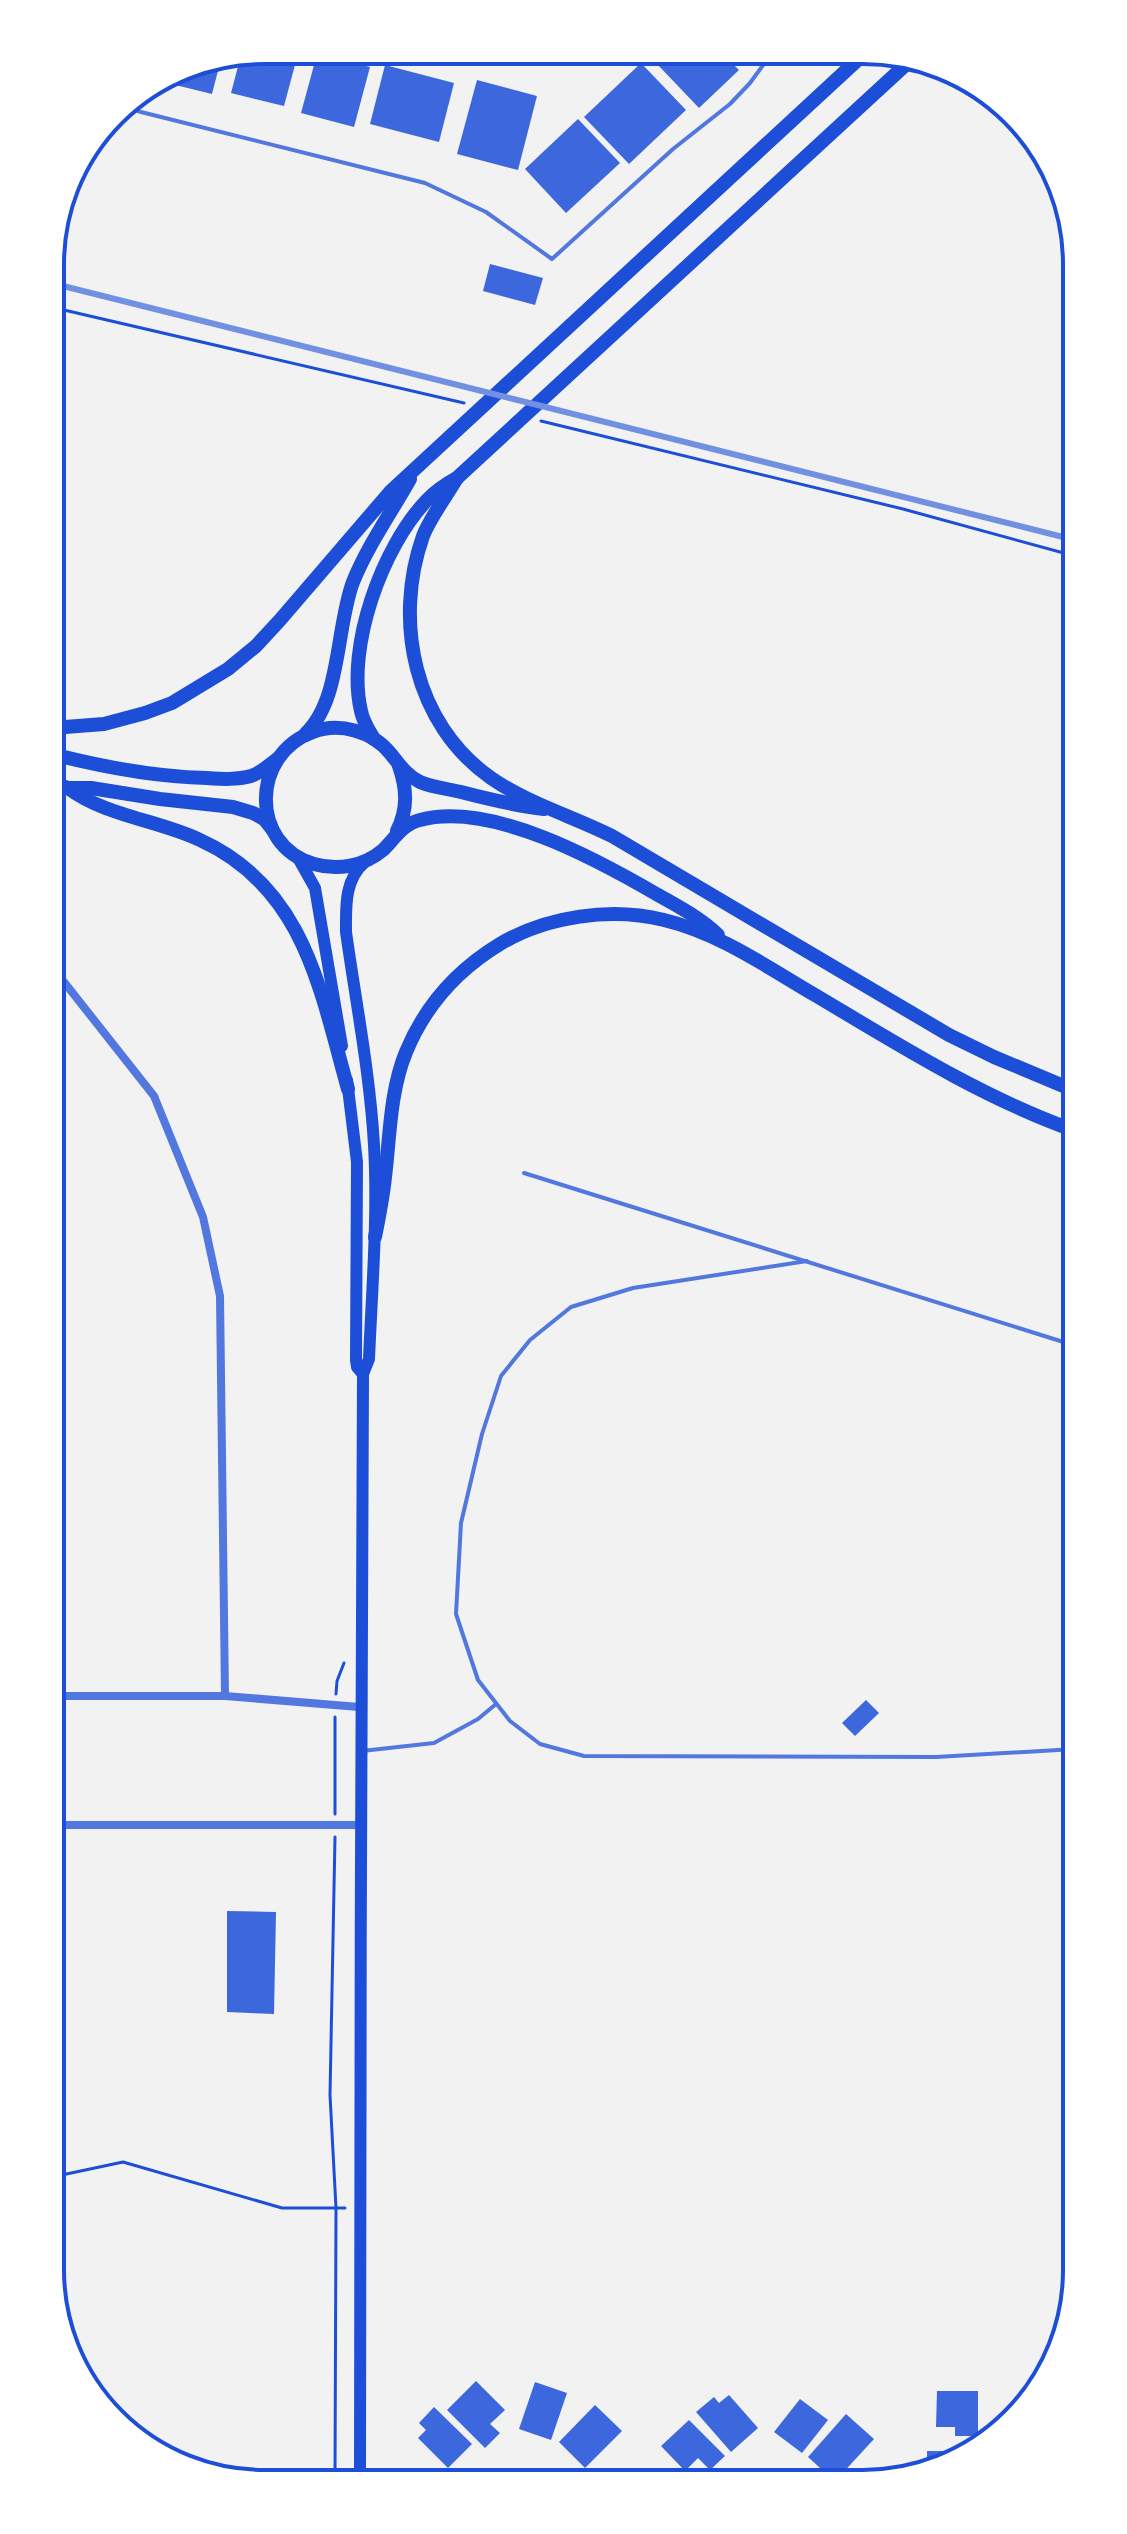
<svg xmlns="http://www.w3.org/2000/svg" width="1127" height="2534" font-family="'Open Sans',sans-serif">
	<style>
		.building { fill: #3d67dc }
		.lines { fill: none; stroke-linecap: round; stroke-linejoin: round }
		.path { stroke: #1d4ed8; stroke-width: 3 }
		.service { stroke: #5277de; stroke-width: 4 }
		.minor { stroke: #5277de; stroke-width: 8 }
		.secondary { stroke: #1d4ed8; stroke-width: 12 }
		.primary { stroke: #1d4ed8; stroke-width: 14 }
		.trunk { stroke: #1d4ed8; stroke-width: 14 }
		.rail { stroke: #7290e2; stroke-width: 6 }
		.rim { fill: none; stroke: #1d4ed8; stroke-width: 4 }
	</style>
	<rect width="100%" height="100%" fill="#f2f2f2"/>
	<g class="building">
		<polygon points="264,50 299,50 284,106 231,93 241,55"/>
		<polygon points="347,51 407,51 406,59 347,53"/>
		<polygon points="434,51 494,51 494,54 434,56"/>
		<polygon points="519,52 595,52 596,57 519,59"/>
		<polygon points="669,53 722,53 739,70 699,108 657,64"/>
		<polygon points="317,54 370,67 354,127 301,113"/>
		<polygon points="221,59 212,94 159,81 182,66"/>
		<polygon points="641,63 686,110 629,164 584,117"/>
		<polygon points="385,65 454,83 439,142 370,124"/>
		<polygon points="477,80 537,96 518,170 457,154"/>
		<polygon points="578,119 620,163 566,213 525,169"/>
		<polygon points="490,264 543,278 535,305 483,291"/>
		<polygon points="866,1700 879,1713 855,1736 842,1723"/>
		<polygon points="227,1911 276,1912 274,2014 227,2012"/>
		<polygon points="476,2381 505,2410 490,2424 500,2433 485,2448 447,2410"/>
		<polygon points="535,2382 567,2393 551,2440 519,2429"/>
		<polygon points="937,2391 978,2391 978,2436 955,2436 955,2427 936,2427"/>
		<polygon points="729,2395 758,2428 731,2452 696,2412 714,2397 719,2403"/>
		<polygon points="800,2399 828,2420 802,2453 774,2432"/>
		<polygon points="595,2405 622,2431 585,2468 559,2442"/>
		<polygon points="434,2407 472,2444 448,2468 418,2438 426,2430 419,2423"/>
		<polygon points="846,2414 874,2439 839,2477 830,2477 808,2457"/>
		<polygon points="689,2420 725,2456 710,2470 698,2458 685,2471 661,2446"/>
		<polygon points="927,2451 961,2451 927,2472"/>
		<rect x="410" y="2474" width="36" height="5"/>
		<rect x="582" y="2474" width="44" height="4"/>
	</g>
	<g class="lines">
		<g class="path">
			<polyline points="51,307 464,403"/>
			<polyline points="541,421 903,509 1071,555"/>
			<polyline points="336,1694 337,1681 344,1663"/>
			<polyline points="335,1814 335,1717"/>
			<polyline points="57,2176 123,2162 282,2208 345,2208"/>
			<polyline points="335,2479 336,2208 330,2095 335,1837"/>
		</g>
		<g class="service">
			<polyline points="125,102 132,109 141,112 425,183 486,212 552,259 673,149 730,104 750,83 772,53"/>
			<polyline points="524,1173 1073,1345"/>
			<polyline points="807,1261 633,1288 571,1307 530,1340 501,1376 482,1434 461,1523 456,1614 478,1680 510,1721 540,1744 584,1756 936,1757 1075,1749"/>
			<polyline points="362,1751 434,1743 478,1719 496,1704"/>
		</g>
		<g class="minor">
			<polyline points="53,968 154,1096 203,1217 220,1296 225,1696"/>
			<polyline points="55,1610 61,1317"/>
			<polyline points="55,1696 225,1696 359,1707"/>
			<polyline points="56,1825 360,1825"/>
			<polyline points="1020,2414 1020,2403"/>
		</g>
		<g class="secondary">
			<polyline points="297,856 315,888 342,1046"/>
			<polyline points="347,1080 357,1162 356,1360 357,1367 363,1374"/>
			<path d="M 360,2479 C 362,2111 359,1742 363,1374 L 369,1359 C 372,1288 378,1216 374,1145 C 370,1074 356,1003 346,932 C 346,907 344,880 365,862"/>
		</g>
		<g class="primary">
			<path d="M 52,754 C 103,767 155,777 207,778 C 222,779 237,780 251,776 C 261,773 269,765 277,759"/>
			<polyline points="52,783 68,788 91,788 160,799 233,807 253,813 264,819 272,829"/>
			<path d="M 68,788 C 105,816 158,820 200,840 C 304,887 320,989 348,1089"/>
		</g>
		<g class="trunk">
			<path d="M 457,478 C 446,497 431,516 423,536 C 393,621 414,724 491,778 C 527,803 572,816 612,836 L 949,1035 L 994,1057 L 1073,1090"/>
			<polyline points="52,728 104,724 145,713 172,703 228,669 256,646 280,620 390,492 864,54"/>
			<path d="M 306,733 C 341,700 336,627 353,582 C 368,545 391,513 410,479"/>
			<path d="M 374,739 C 369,730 363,722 361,711 C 346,647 382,547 427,500 C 436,491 446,484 457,478 L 913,58"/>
			<path d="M 544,809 C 516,806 488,799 461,792 C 448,789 432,787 420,782 C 406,775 399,764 390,753 C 372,731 339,722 313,732 C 251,754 249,845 314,864 C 338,871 364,866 383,850 C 395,838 403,824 420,820 C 491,801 598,860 658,895 C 678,906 702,919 718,935"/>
			<path d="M 397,831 C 408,809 407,789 399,766"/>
			<path d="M 375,1237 C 379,1217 383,1197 385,1177 C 390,1136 390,1091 406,1052 C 425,1006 457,970 500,944 C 547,916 611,907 664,920 C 719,933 767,967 815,995 C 899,1045 981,1097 1073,1130"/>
		</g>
		<polyline class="rail" points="51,283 1071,539"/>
	</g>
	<path d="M0 0H1127V2534H0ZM264 64H863A200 200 0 0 1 1063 264V2270A200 200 0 0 1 863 2470H264A200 200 0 0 1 64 2270V264A200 200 0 0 1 264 64Z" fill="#fff" fill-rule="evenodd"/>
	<path class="rim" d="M264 64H863A200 200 0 0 1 1063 264V2270A200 200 0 0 1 863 2470H264A200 200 0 0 1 64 2270V264A200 200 0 0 1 264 64Z"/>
</svg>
